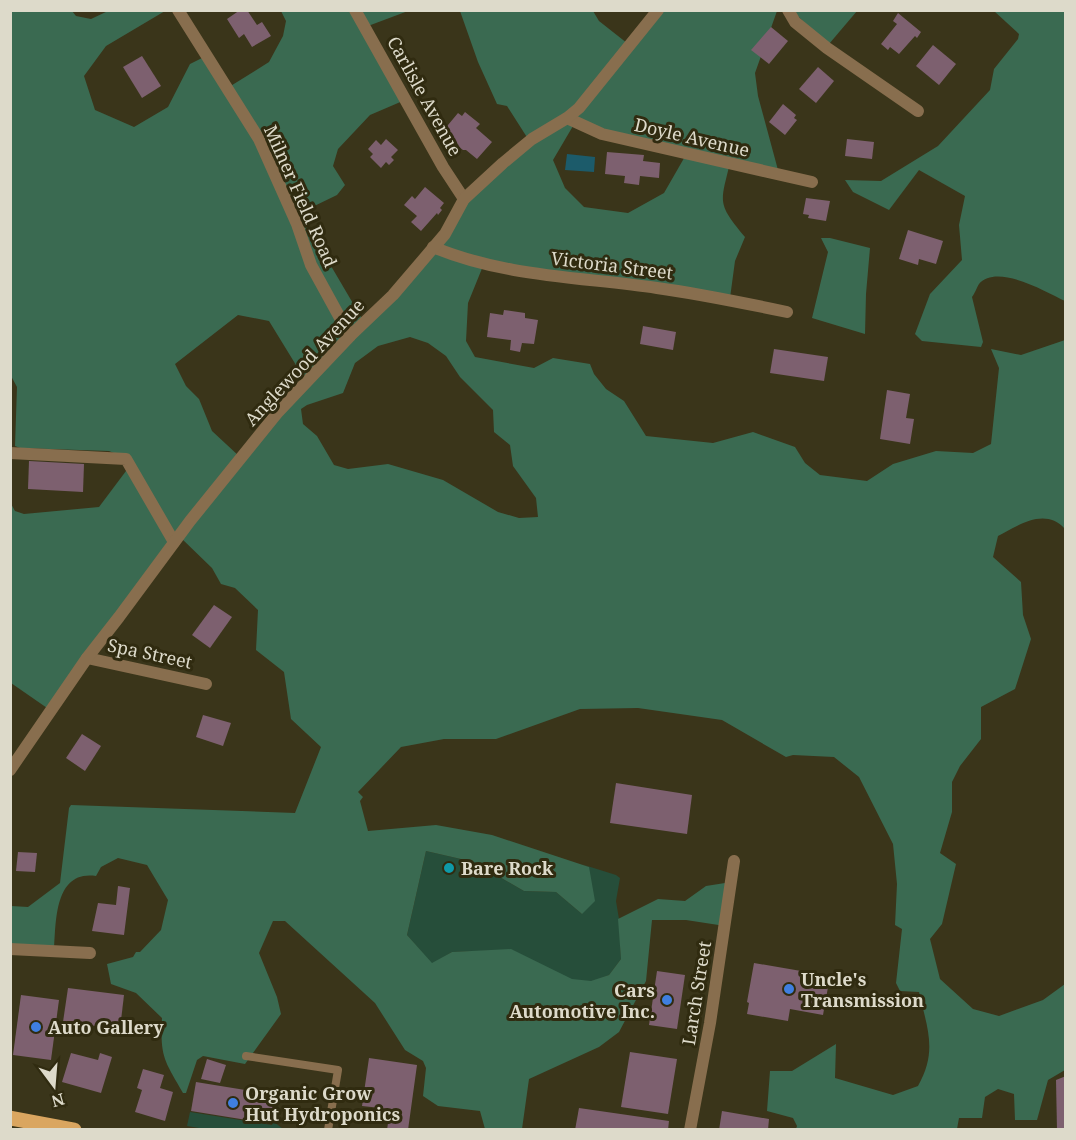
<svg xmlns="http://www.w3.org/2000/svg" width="1076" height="1140" font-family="'Noto Serif',serif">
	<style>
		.green { fill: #264e3a }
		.forest { fill: #3a6a51; fill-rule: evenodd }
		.water { fill: #1c5b6a }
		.building { fill: #7d606f }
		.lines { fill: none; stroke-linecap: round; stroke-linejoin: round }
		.service { stroke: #886e4e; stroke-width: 8 }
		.minor { stroke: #886e4e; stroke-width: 12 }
		.primary { stroke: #daa660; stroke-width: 15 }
		.culture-dot { fill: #0f9aa8; stroke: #302b10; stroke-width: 2 }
		.shop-dot { fill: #3f7fe0; stroke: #302b10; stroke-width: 2 }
		.labels { text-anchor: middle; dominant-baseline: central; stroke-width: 6; stroke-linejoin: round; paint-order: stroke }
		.street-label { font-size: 18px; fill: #dddaca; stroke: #302b10 }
		.poi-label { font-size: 18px; font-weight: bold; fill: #dddaca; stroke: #302b10; text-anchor: start }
	</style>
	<rect width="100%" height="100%" fill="#3a351a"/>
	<g class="green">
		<polygon points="426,851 474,862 524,891 556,892 582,914 589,867 581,864 616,875 620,878 616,901 619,919 621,959 609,975 591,982 572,980 511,950 452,952 432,964 407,935"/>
		<polygon points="190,1112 272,1125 273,1121 283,1129 211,1130 187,1126"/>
	</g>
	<g class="forest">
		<path d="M 11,11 L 72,11 L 76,16 L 91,19 L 108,11 L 165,11 L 106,46 L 84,76 L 95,110 L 134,127 L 168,107 L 190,64 L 208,55 L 229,87 L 269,62 L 283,36 L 286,21 L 281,11 L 408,11 L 368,26 L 405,100 L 370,115 L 338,149 L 333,166 L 345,185 L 337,195 L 304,211 L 304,220 L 361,317 L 366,321 L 468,198 L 530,142 L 507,106 L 497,104 L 478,62 L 460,11 L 593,11 L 599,21 L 632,47 L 660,11 L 777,11 L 755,73 L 758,96 L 778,170 L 730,163 C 720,204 717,203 745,237 L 735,261 L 730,298 L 483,266 L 468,303 L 466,341 L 475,357 L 534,368 L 553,358 L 590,364 L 594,374 L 606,389 L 624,401 L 646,436 L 713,443 L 753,432 L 795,447 L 805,463 L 820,475 L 867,481 L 893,464 L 936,451 L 973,453 L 991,444 L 999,368 L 991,349 L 1021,355 L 1065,340 L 1065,529 C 1045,507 1019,525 998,536 L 993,557 L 1021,582 L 1023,615 L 1031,639 L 1015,689 L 981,707 L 981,739 L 960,766 L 952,782 L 952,812 L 940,853 L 956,864 L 942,924 L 930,939 L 940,979 L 973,1009 L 999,1016 L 1043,1000 L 1065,984 L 1065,1070 L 1048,1080 L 1037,1120 L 1015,1120 L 1014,1094 L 998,1089 L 985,1097 L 982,1118 L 959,1118 L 957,1129 L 796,1129 L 797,1126 L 793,1118 L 767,1111 L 770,1071 L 792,1071 L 836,1044 L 835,1078 L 893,1095 L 918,1086 C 938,1051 927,1028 919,992 L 900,991 L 896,983 L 902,929 L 895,925 L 897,884 L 893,844 L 859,777 L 834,757 L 793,755 L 786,757 L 722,720 L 638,708 L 580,709 L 496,739 L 444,739 L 401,747 L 358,792 L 363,797 L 360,801 L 368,831 L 436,825 L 492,835 L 589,867 L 595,901 L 582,914 L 556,892 L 524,891 L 474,862 L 426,851 L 407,935 L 432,963 L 452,952 L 511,949 L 572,979 L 591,981 L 609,975 L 621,959 L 618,919 L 658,899 L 685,901 L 706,886 L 725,883 L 725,926 L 686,920 L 652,920 L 646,981 L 619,1032 L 599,1047 L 529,1079 L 522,1129 L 485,1129 L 480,1111 L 438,1106 L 423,1096 L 426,1068 L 423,1061 L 405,1050 L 375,1003 L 285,921 L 273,921 L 259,953 L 277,997 L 281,1014 L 245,1064 L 203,1056 L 197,1060 L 186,1093 L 183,1093 C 164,1060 160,1057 162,1018 L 136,993 L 111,984 L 107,964 L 133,957 L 136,952 L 140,952 L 161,930 L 168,900 L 147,865 L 118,858 L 101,867 L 96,876 C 54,870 56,922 54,952 L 11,951 L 11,906 L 28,907 L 60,883 L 69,808 L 71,805 L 295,813 L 321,747 L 291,719 L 284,672 L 256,650 L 258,610 L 235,588 L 221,584 L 212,568 L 180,537 L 50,710 L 11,683 L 10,502 L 15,511 L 24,514 L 99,507 L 132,463 L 126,458 L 109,451 L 20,448 L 15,446 L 17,387 L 10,374 ZM 573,126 L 687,153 L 664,193 L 628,213 L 584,207 L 565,188 L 553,160 ZM 238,315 L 269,321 L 307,383 L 240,457 L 212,431 L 199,399 L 186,386 L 175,364 ZM 410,337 L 428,343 L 446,356 L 460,377 L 493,410 L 494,432 L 510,445 L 513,466 L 536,498 L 538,517 L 519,518 L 498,512 L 443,480 L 388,464 L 348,469 L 334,465 L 317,436 L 303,424 L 301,409 L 307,405 L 343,393 L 355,363 L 378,346 Z"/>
		<polygon points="793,11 857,11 829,44 826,45"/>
		<path d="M 994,11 L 1065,11 L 1065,301 C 1046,292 997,263 979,284 C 977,287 975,293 972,297 L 983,342 L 981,347 L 922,341 L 915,334 L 930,294 L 962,260 L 959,225 L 965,196 L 919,170 L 889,210 L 853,192 L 845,180 L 881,181 L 938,146 L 990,90 L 994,69 L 1018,39 L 1019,34 Z"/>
		<polygon points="821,238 830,238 870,248 866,294 865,334 812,318 828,252"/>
	</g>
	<polygon class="water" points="567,154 595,157 594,172 565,170"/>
	<g class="building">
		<polygon points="240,10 247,10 257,25 262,22 271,36 252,47 244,34 239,38 227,19"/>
		<polygon points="898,13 921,32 917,38 915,36 899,54 890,47 888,50 881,44 897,24 893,21"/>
		<polygon points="771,27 788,41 769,64 751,50"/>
		<polygon points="933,45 956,64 939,85 916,66"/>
		<polygon points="142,56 161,86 142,98 123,67"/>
		<polygon points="818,67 834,81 816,103 799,89"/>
		<polygon points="783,104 796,115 794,118 797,120 785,135 769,122"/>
		<polygon points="465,112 480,124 476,128 492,142 477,159 466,150 463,150 459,147 458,144 443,131 458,113 462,116"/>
		<polygon points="386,139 398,150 391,157 394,160 389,165 386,162 381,168 370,157 373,154 368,149 376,140 381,145"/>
		<polygon points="847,139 874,142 872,159 845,156"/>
		<polygon points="607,152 644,155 643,161 660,163 659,178 640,176 639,185 624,183 625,176 605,174"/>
		<polygon points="425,187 444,203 440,208 442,210 438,215 437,213 421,231 411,222 417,216 404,205 412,196 415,199"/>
		<polygon points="806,198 830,201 826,221 808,218 809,215 803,214"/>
		<polygon points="908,230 943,241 936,264 919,259 918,265 899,259"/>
		<polygon points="504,310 525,313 525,318 538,320 534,344 522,343 520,352 510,350 511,340 487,337 490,313 503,315"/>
		<polygon points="643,326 676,332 673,350 640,344"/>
		<polygon points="774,349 828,357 824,381 770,373"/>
		<polygon points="887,390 910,394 906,418 914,419 910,444 880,439"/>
		<polygon points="29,461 84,464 83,492 28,489"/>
		<polygon points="214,605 232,617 210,648 192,635"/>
		<polygon points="203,715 231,723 223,746 196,737"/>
		<polygon points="82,734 101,746 85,771 66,758"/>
		<polygon points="616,783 692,795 687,834 610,823"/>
		<polygon points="18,852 37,853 35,872 16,871"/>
		<polygon points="118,886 130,888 124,935 92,931 98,903 116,905"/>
		<polygon points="754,963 830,976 823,1015 790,1009 788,1021 747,1014 749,1003 747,1002"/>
		<polygon points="657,971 685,975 677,1029 649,1025"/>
		<polygon points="68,988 124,995 120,1029 63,1022"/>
		<polygon points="21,995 59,1000 51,1060 13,1055"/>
		<polygon points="630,1052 677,1059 668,1114 621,1107"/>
		<polygon points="71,1053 98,1060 100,1053 112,1057 101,1093 62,1082"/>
		<polygon points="369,1058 417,1065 408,1130 387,1130 390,1109 362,1106"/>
		<polygon points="207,1059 226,1065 220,1083 201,1079"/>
		<polygon points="143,1069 164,1075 160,1088 173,1092 165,1121 135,1112 142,1090 137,1088"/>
		<polygon points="1066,1076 1066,1130 1057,1130 1056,1080"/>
		<polygon points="196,1082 276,1095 271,1124 191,1111"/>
		<polygon points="579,1108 669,1121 668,1130 575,1130"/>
		<polygon points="722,1111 769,1119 768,1130 719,1130"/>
	</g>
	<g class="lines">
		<polyline class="service" points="246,1056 338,1070 328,1130"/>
		<g class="minor">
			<polyline points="178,10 259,139 297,224 311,265 350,336"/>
			<polyline points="355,10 443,167 464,199"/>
			<polyline points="788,10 795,22 827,48 918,111"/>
			<polyline points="567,118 602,134 812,182"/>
			<path d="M 433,247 C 504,277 583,277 657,288 C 701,294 744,303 787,312"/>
			<polyline points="10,453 126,459 174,542"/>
			<polyline points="87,658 206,684"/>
			<polyline points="10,770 87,658 119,617 190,521 278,412 350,336 393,295 445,234 464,199 503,163 532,139 567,118 579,108 658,10"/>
			<polyline points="10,949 90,953"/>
			<polyline points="690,1130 710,1023 734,861"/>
		</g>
		<polyline class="primary" points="10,1118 74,1130"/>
	</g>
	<circle class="culture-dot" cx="449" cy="868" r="6"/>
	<g class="shop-dot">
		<circle cx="789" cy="989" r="6"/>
		<circle cx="667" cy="1000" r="6"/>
		<circle cx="36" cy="1027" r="6"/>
		<circle cx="233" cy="1103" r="6"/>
	</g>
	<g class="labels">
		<g class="street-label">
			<text transform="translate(425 96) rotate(61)">Carlisle Avenue</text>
			<text transform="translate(692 137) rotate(13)">Doyle Avenue</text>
			<text transform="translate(301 196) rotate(66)">Milner Field Road</text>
			<text transform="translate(612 265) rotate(7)">Victoria Street</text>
			<text transform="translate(304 362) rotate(-47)">Anglewood Avenue</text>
			<text transform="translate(150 653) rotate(12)">Spa Street</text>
			<text transform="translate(696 993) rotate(-81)">Larch Street</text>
		</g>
		<g class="poi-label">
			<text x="461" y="868">Bare Rock</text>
			<text x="801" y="979">Uncle's<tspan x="801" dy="21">Transmission</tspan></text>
			<text x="655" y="990" text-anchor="end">Cars<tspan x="655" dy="21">Automotive Inc.</tspan></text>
			<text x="48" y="1027">Auto Gallery</text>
			<text x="245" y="1093">Organic Grow<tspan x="245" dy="21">Hut Hydroponics</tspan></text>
		</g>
	</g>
	<rect width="1076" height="1140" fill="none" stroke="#dddaca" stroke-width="24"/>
	<g transform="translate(54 1086) rotate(164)" stroke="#302b10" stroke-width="4.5" paint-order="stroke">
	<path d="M0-4.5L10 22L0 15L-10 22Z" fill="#dddaca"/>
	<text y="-9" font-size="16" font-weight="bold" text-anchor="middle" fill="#dddaca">N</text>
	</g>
</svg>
